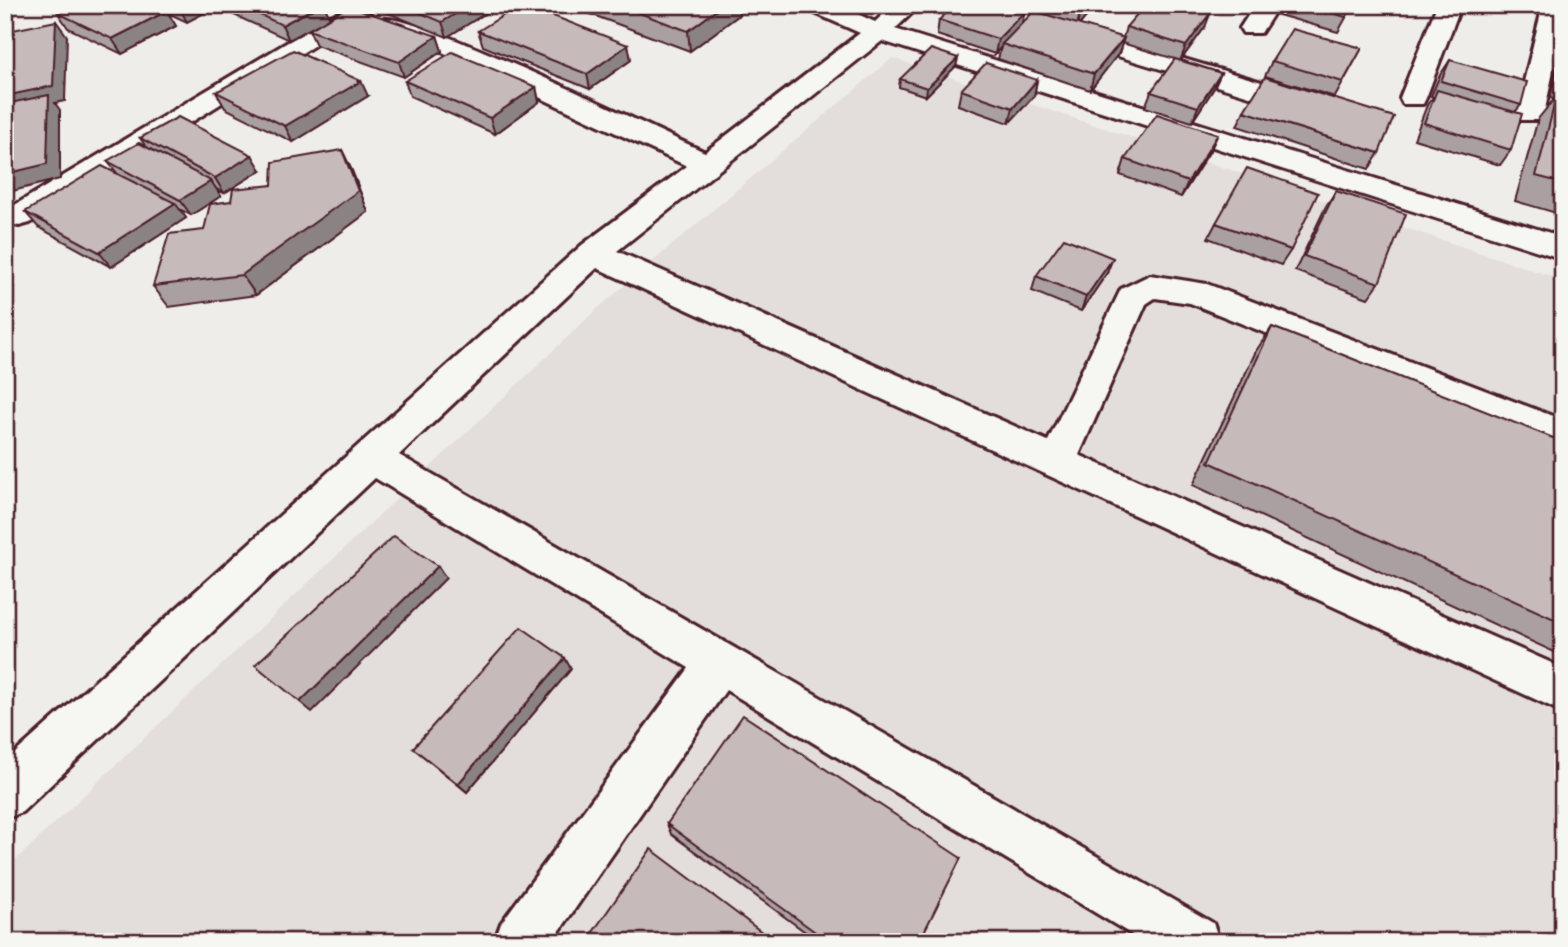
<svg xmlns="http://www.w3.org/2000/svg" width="1568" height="947" font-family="Caveat,sans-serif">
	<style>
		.built { fill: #e3dedc }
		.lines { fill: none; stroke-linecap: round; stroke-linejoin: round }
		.minor-casing { stroke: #4a1f2b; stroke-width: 6 }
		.minor { fill: #f6f6f2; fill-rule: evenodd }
		.wall { fill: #aaa0a1; stroke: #4a1f2b; stroke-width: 2 }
		.shaded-wall { fill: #8b8283; stroke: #4a1f2b; stroke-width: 2 }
		.building { fill: #c6babb; stroke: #4a1f2b; stroke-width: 2 }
	</style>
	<rect width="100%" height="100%" fill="#efedea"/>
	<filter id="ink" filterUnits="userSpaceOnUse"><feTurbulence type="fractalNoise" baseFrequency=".0143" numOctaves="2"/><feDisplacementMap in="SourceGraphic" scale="14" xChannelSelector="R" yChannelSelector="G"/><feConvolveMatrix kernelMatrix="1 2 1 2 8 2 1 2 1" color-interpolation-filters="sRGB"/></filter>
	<g filter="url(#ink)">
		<polygon class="built" points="892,58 1563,280 1563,942 5,942 5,870 598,308"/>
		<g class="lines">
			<defs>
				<g id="minor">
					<polygon points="350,5 379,5 30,223 19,226 8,223 5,218 8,209"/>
					<path d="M 805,5 L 838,5 L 875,22 L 893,5 L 920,5 L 895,29 L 1563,237 L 1563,259 L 882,41 L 617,251 L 1048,441 L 1121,289 L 1150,275 L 1207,284 L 1563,420 L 1563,451 L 1190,303 L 1155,298 L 1146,304 L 1079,455 L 1563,668 L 1563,712 L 597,268 L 399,455 L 1213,923 L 1220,942 L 1144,942 L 726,690 L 552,942 L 494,942 L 501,923 L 689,668 L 375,478 L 22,812 L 5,819 L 5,762 L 582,245 L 687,166 L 440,51 L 381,29 L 378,24 L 381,19 C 413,11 658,131 705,152 L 860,33 L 808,10 Z"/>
					<polygon points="963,5 1002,5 1319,99 1323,105 1319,111 1299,111 966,10"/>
					<polygon points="1255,5 1279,5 1261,33 1243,33 1240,28"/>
					<polygon points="1437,5 1461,5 1426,98 1423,104 1403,104 1400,98"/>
					<polygon points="1543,5 1563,5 1563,25 1544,114 1540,120 1520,120 1516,114"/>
				</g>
			</defs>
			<use href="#minor" class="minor-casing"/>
			<use href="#minor" class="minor"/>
		</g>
		<g class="wall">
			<polygon points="75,5 219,5 187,22 168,13 176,26 122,54 68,28 58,13"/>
			<polygon points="221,5 324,5 329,18 437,36 442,51 404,77 316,45 309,30 318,24 289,40 223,10"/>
			<polygon points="375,5 499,5 447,37 376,8"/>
			<polygon points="566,5 738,5 739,15 690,51"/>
			<polygon points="1038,5 1096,5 1079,25 1123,38 1126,27 1205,27 1181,60 1221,73 1214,88 1192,122 1145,107 1151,92 1175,59 1122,43 1119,53 1090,90 998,59 1001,47 995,54 937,35 939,20 1025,11 1022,23 1036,11"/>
			<polygon points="1275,5 1353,5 1338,32 1272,13"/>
			<polygon points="478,31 628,45 631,60 590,89 483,46"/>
			<polygon points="1362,48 1335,97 1265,76 1272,61"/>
			<polygon points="1563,56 1563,215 1515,201 1538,119 1554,99 1550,98 1559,63"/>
			<polygon points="958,58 956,66 926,96 899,87 900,79"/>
			<polygon points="1450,60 1521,105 1515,112 1511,150 1500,165 1414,139 1427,105 1433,97 1431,96 1440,75"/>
			<polygon points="1037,80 1034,96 1009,123 958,105 961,90"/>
			<polygon points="405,81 536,87 539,102 495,134 410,96"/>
			<polygon points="216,92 368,96 293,142 225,108"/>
			<polygon points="1244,111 1379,153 1369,169 1237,126"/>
			<polygon points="140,138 261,170 224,193 216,189 221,196 191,215 179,209 186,218 111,267 38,227 25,212 117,173 107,161 146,147"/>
			<polygon points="1211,149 1181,197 1120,175 1125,159"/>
			<polygon points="342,150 352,171 368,212 256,295 169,307 153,286 231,201 272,185"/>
			<polygon points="1336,191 1379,283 1368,298 1295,271 1326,206"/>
			<polygon points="1216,223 1291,250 1281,265 1208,238"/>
			<polygon points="1107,273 1081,311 1032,291 1036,276"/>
			<polygon points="1272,327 1563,442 1563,656 1193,485 1256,351"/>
			<polygon points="571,669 467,792 413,748"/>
			<polygon points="667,824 919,942 819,942 671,834"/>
		</g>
		<g class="shaded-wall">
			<polygon points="182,5 219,5 187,22 179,7"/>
			<polygon points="320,5 324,5 330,18 289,40 282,25"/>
			<polygon points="470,5 499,5 447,37 442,22"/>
			<polygon points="723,5 738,5 739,15 690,51 688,31"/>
			<polygon points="1088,5 1096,5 1076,29 1080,14"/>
			<polygon points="167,11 176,26 122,54 112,39"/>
			<polygon points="1025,11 1021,26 1002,44 1001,47 995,54 998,39"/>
			<polygon points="1211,12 1205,27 1180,61 1186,46"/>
			<polygon points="56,21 67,36 65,101 55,103 60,110 60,179 5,193 5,174 13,113 5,103 5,96"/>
			<polygon points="437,36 442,51 404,77 399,62"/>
			<polygon points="1124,38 1119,53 1090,90 1094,74"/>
			<polygon points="628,45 631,60 590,89 587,74"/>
			<polygon points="958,58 956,66 926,96 927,88"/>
			<polygon points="1221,73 1214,88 1192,122 1198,107"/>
			<polygon points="1037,80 1034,96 1009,123 1013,108"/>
			<polygon points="361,81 368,96 293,142 285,126"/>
			<polygon points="536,87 539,102 495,134 490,118"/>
			<polygon points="1218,134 1211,149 1181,197 1188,182"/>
			<polygon points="342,150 352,171 368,212 256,295 242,275"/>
			<polygon points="252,155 261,170 224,193 215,178"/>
			<polygon points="211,181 221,196 191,215 180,200"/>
			<polygon points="175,203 186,218 111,267 99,252"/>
			<polygon points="1113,258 1107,273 1081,311 1086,297"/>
			<polygon points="438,566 446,578 312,712 300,702"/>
			<polygon points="565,658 571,669 467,792 458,784"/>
			<polygon points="366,932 378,936 385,942 377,942"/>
		</g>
		<g class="building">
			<polygon points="75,5 154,5 167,11 112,39 58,13"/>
			<polygon points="238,5 320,5 282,25"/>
			<polygon points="402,5 470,5 442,22"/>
			<polygon points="520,5 525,5 628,45 587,74 478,31"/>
			<polygon points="618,5 723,5 688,31"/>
			<polygon points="955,5 1005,5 1025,11 998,39 939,20"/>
			<polygon points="1053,5 1088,5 1080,14"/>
			<polygon points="1145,5 1187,5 1211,12 1186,46 1126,27"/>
			<polygon points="1305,5 1353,5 1346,17"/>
			<polygon points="349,6 437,36 399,62 309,30"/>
			<polygon points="1034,11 1124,38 1094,74 1002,44"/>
			<polygon points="56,21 53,86 5,96 5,56 8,31"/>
			<polygon points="1292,29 1362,48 1343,82 1272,61"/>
			<polygon points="931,49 958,58 927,88 900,79"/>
			<polygon points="293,50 361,81 285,126 216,92"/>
			<polygon points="452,52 536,87 490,118 405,81"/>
			<polygon points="1175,59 1221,73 1198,107 1151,92"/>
			<polygon points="1450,60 1527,82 1521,105 1441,81"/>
			<polygon points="986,63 1037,80 1013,108 961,90"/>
			<polygon points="1265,77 1394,117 1379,153 1244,111"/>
			<polygon points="1437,90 1522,114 1511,150 1424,123"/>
			<polygon points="1557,94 1563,96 1563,183 1536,176"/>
			<polygon points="49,95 47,164 5,174 5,104"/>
			<polygon points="1157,114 1218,134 1188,182 1125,159"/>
			<polygon points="178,117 252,155 215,178 140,138"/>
			<polygon points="139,143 211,181 180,200 107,161"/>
			<polygon points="342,150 358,191 242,275 153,286 169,234 204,230 210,204 231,201 233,189 272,185 273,162"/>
			<polygon points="102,166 175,203 99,252 25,212"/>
			<polygon points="1247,168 1318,193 1291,250 1216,223"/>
			<polygon points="1336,191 1406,214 1379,283 1304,256"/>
			<polygon points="1064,238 1113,258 1086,297 1036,276"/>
			<polygon points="1272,327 1563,442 1563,623 1209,462"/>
			<polygon points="394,536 438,566 300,702 255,665"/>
			<polygon points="521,627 565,658 458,784 413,748"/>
			<polygon points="743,715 961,858 919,942 829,942 667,824"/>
			<polygon points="651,849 775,942 586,942"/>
			<polygon points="366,932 377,942 358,942"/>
		</g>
	</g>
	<rect width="1568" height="947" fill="none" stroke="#f6f6f2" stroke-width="28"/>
	<rect x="14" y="14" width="1540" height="919" fill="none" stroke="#4a1f2b" stroke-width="2.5" filter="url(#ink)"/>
</svg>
